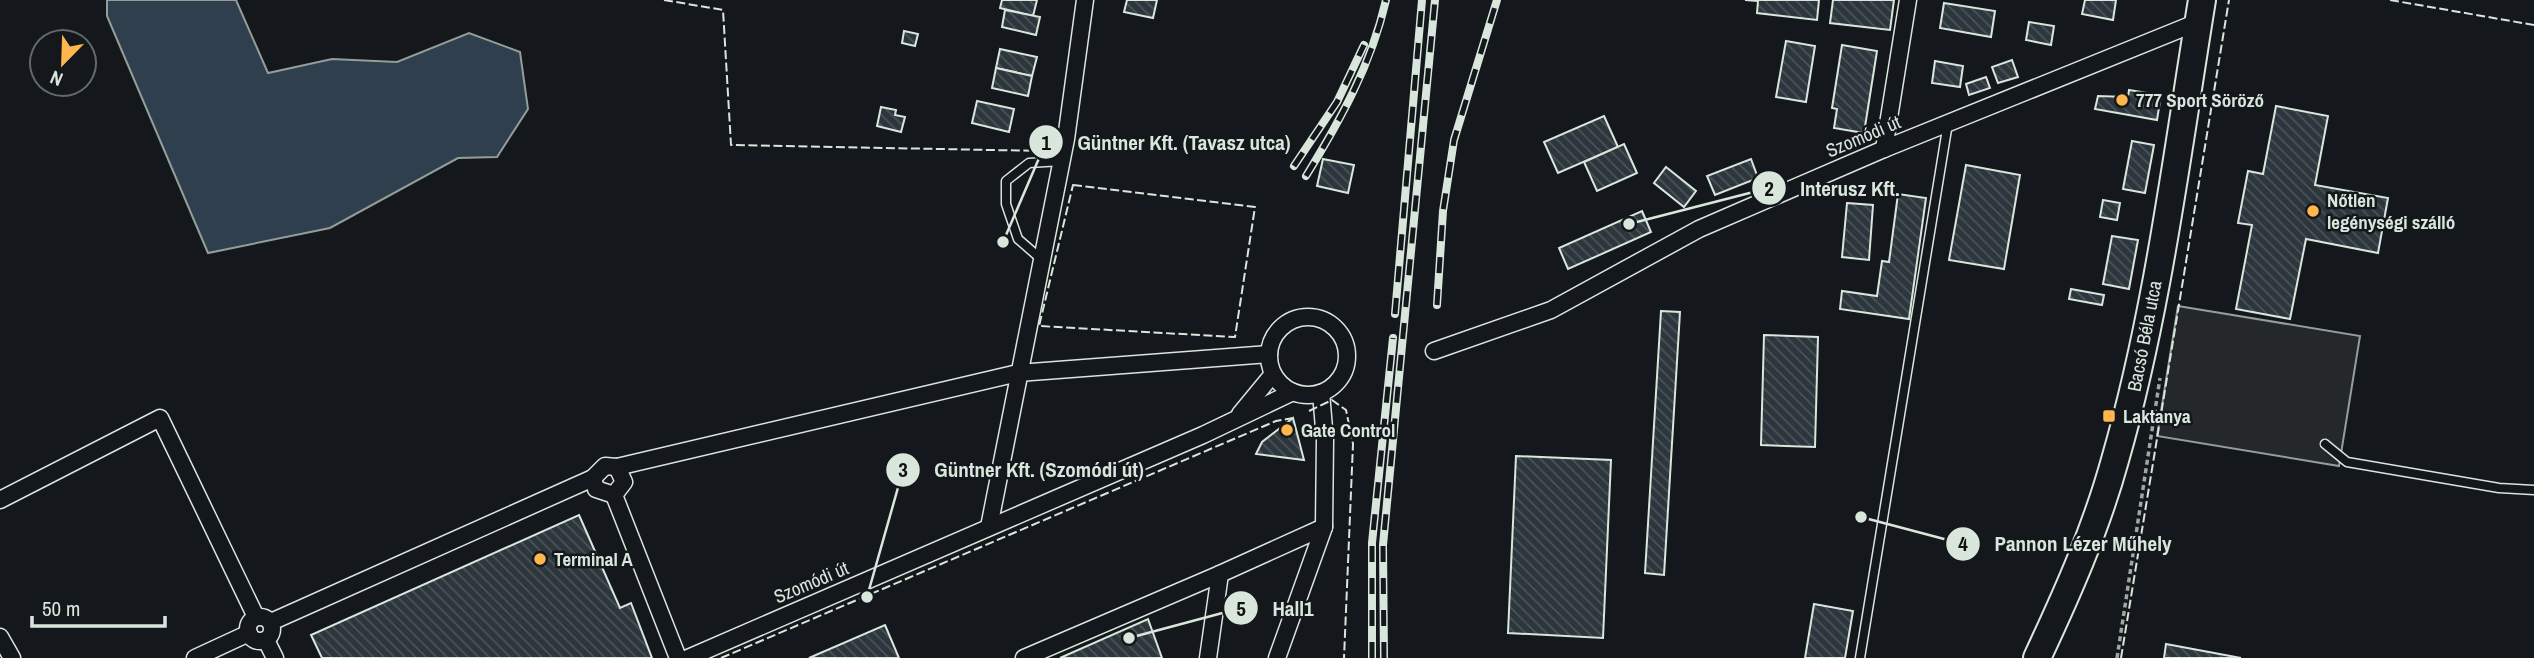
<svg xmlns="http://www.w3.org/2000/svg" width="2534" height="658" font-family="'Archivo Narrow',sans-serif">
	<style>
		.parking { fill: #24282b; stroke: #939e99; stroke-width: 2 }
		.water { fill: #2f3f4d; stroke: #939e99; stroke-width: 2 }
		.building { fill: url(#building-back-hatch); stroke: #d8e6dc; stroke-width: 2 }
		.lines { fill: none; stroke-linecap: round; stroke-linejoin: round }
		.service-casing { stroke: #d8e6dc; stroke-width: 11 }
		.minor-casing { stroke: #d8e6dc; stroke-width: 19 }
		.primary-casing { stroke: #d8e6dc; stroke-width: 30 }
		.path { stroke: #9da8a2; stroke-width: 3.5; stroke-dasharray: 5 3.5; stroke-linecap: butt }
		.service { stroke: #14181c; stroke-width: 8 }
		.minor { stroke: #14181c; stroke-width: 16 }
		.primary { stroke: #14181c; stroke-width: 26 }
		.rail-casing { stroke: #d8e6dc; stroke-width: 8 }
		.rail { stroke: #14181c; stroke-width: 5; stroke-dasharray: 16; stroke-linecap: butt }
		.fence { stroke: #d8e6dc; stroke-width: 2; stroke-dasharray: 9 3.5; stroke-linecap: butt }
		.poi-dot { fill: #ffb74d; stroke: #14181c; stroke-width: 2.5 }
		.labels { text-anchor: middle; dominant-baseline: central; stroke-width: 5; stroke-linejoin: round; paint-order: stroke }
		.poi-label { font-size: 19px; font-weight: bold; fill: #d8e6dc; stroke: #14181c; text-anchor: start }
		.street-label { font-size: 19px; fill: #d8e6dc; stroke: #14181c }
		.leader { fill: none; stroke: #d8e6dc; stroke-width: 2.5 }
		.callout-dot { fill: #d8e6dc; stroke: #14181c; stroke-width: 2.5 }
		.mark-label { font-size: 21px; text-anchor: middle; font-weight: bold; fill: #111 }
		.callout-label { font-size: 21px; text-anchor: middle; font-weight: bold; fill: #d8e6dc; stroke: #14181c; stroke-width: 5; stroke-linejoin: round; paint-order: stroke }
	</style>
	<defs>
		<pattern id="building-back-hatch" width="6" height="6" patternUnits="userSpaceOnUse" patternTransform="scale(1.75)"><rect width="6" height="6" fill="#2c363c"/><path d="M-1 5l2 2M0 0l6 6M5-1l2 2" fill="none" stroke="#4a5358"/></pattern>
	</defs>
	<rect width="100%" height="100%" fill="#14181c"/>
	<polygon class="parking" points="2178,306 2360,336 2339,466 2157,436"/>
	<polygon class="water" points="107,0 236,0 268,73 332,59 397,62 469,33 520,52 528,109 497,157 458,158 330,228 208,253 107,16"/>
	<g class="building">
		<polygon points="1002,0 1037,0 1033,16 1000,8"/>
		<polygon points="1127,0 1157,0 1153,18 1124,12"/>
		<polygon points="1745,0 1819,0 1817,20 1757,13 1758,1"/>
		<polygon points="1833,0 1894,0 1890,30 1830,23"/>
		<polygon points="2085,0 2116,0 2113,20 2082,14"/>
		<polygon points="1944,3 1995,11 1991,37 1940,28"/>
		<polygon points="1005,10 1040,17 1036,35 1002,27"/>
		<polygon points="2029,22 2054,26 2051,45 2026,40"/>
		<polygon points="904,31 918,34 915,46 902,43"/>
		<polygon points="1786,41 1815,46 1806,102 1776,97"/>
		<polygon points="1842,45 1877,51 1864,133 1834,128 1837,109 1832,108"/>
		<polygon points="1000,49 1037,57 1032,76 996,68"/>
		<polygon points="2012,60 2018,77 1998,83 1992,67"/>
		<polygon points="1935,61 1963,66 1960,87 1932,83"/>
		<polygon points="996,68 1032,76 1028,96 992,88"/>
		<polygon points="1986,77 1990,88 1969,95 1966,84"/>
		<polygon points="2129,90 2161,95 2157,120 2095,109 2098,96 2128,97"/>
		<polygon points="977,101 1014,109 1009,132 972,123"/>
		<polygon points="2276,106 2328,116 2315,185 2388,198 2378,253 2306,239 2290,319 2236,309 2252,225 2238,223 2248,171 2263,174"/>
		<polygon points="881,107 896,110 895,115 905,117 901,132 877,126"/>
		<polygon points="1604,116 1618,147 1558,173 1544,142"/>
		<polygon points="2132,141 2154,145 2145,193 2123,189"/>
		<polygon points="1624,144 1637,173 1597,191 1584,162"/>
		<polygon points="1323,159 1354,165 1348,193 1317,186"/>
		<polygon points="1751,159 1758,178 1715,195 1707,176"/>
		<polygon points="1966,165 2020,175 2004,269 1949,260"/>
		<polygon points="1666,167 1696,191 1684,207 1654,183"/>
		<polygon points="1898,194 1926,198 1909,319 1840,309 1842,291 1877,296 1882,261 1889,262"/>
		<polygon points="2103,200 2120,203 2117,220 2100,217"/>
		<polygon points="1847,203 1873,205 1869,260 1842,257"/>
		<polygon points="1642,211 1651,232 1568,269 1559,248"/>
		<polygon points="2112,236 2138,240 2129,289 2103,284"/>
		<polygon points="2071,289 2104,295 2102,305 2069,299"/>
		<polygon points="1661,311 1680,312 1664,575 1645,573"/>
		<polygon points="1764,335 1818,337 1815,447 1761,445"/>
		<polygon points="1293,418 1304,460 1256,454 1262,442"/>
		<polygon points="1516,456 1611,460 1603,638 1508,633"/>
		<polygon points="579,515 620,608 631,603 652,658 322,658 311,635"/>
		<polygon points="1814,604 1853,611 1845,658 1805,658"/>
		<polygon points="1148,619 1162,658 1060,658"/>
		<polygon points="885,625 899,658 809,658"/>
		<polygon points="2166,644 2241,658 2164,658"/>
	</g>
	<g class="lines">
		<defs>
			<g id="service">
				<polyline points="1041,259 1018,239 1006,204 1006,181 1029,163 1062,161"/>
				<polyline points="2325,444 2347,462 2499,488 2534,490"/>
				<polyline points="1860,658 1948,123"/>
			</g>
			<g id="minor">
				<polyline points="1884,149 1908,0"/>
				<circle cx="1308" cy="356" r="39"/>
				<polyline points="1434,351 1551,310 1699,229 1884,149 2198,22"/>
				<polyline points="1321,393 1325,440 1324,527"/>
				<polyline points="1240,414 1273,374"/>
				<polyline points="593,478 596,489 614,495 624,482 617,467"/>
				<polyline points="614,495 678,658"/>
				<polyline points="0,500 160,418 256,617"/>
				<polyline points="989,527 1066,139 1085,0"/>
				<circle cx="260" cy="629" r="12"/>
				<polyline points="271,622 593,478 605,466 617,467 1018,373 1269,354"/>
				<polyline points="0,637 12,658"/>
				<polyline points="266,640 275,658"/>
				<polyline points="195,658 249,633"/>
				<polyline points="688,658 1203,435 1293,392"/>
				<polyline points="1024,658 1220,574"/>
				<polyline points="1208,658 1220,574 1324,527 1277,658"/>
			</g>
			<path id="primary" d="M 2037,658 C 2067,594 2096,529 2115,460 C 2158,311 2177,153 2202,0"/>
		</defs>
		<use href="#service" class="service-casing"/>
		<use href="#minor" class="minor-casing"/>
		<use href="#primary" class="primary-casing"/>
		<polyline class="path" points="2117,658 2160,378"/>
		<use href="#service" class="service"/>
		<use href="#minor" class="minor"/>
		<use href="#primary" class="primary"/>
		<defs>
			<g id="rail">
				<polyline points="1294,166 1337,102 1364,45"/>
				<path d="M 1306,176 C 1341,119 1371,65 1386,0"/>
				<polyline points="1437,305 1443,211 1454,140 1497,0"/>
				<polyline points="1395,314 1422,0"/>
				<polyline points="1372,658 1372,543 1393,338"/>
				<polyline points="1384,658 1383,545 1435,0"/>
			</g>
		</defs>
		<use href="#rail" class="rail-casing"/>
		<use href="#rail" class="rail"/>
		<g class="fence">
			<polyline points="664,0 723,10 731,145 1044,151"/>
			<polyline points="2390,0 2534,25"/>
			<polygon points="1073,185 1255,207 1235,337 1039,326"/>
			<polyline points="1309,411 1332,400 1346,410 1353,444 1344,658"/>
			<polyline points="721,658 1276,421 1293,418"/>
			<polyline points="2121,658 2229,0"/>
		</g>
	</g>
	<g class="poi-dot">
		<circle cx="2122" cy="100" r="7"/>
		<circle cx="2313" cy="211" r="7"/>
		<rect x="2102" y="409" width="14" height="14" rx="3.5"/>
		<circle cx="1287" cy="430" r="7"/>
		<circle cx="540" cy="559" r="7"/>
	</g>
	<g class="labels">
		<g class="poi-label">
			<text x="2136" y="100">777 Sport Söröző</text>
			<text x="2327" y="200">Nőtlen<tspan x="2327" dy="22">legénységi szálló</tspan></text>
			<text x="2123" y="416">Laktanya</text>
			<text x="1301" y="430">Gate Control</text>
			<text x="554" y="559">Terminal A</text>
		</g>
		<g class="street-label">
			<text transform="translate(1863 136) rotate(-23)">Szomódi út</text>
			<text transform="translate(2144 336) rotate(-79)">Bacsó Béla utca</text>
			<text transform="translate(811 582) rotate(-23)">Szomódi út</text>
		</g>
	</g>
	<path class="leader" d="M1003 242L1046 142M1629 224L1769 188M867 597L903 470M1861 517L1963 544M1129 638L1241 608"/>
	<g class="callout-dot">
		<circle cx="1003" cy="242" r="7"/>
		<circle cx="1629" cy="224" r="7"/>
		<circle cx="867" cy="597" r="7"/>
		<circle cx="1861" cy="517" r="7"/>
		<circle cx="1129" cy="638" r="7"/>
		<circle cx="1046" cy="142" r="18"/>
		<circle cx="1769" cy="188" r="18"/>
		<circle cx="903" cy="470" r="18"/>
		<circle cx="1963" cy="544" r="18"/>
		<circle cx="1241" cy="608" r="18"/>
	</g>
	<g class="mark-label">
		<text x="1046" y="150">1</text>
		<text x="1769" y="196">2</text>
		<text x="903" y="477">3</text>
		<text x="1963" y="551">4</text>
		<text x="1241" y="616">5</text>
	</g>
	<g class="callout-label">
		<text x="1184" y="150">Güntner Kft. (Tavasz utca)</text>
		<text x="1850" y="196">Interusz Kft.</text>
		<text x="1039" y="477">Güntner Kft. (Szomódi út)</text>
		<text x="2083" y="551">Pannon Lézer Műhely</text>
		<text x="1293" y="616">Hall1</text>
	</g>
	<g transform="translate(63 63) rotate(203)"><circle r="33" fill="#14181c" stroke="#626a69" stroke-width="2"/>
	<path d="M0-5L12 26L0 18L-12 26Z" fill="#ffb74d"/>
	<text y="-10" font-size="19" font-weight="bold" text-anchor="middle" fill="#d8e6dc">N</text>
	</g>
	<path d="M32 616v10h133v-10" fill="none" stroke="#d8e6dc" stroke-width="3.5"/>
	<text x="42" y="616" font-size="21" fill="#d8e6dc" stroke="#14181c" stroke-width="5" paint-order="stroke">50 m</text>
</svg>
